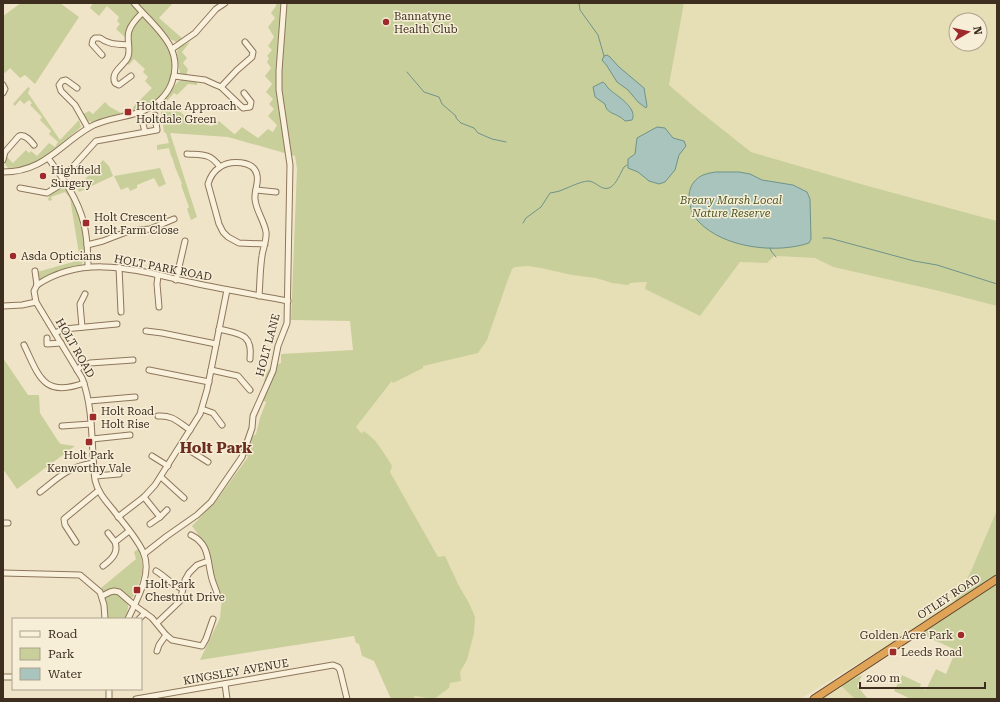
<svg xmlns="http://www.w3.org/2000/svg" width="1000" height="702" font-family="'Roboto Serif',serif">
	<style>
		.farmland { fill: #e6deb5; fill-rule: evenodd }
		.green { fill: #c9cf9b }
		.water { fill: #a9c4bc; stroke: #6f938a }
		.lines { fill: none; stroke-linecap: round; stroke-linejoin: round }
		.stream { stroke: #6f938a; stroke-width: 1 }
		.minor-casing { stroke: #8d765c; stroke-width: 7 }
		.highway-casing { stroke: #5b4430; stroke-width: 9 }
		.minor { stroke: #faf1dc; stroke-width: 5 }
		.highway { stroke: #e0a458; stroke-width: 7 }
		.poi-dot { fill: #9e2a2b; stroke: #f7eed8; stroke-width: 1.5 }
		.labels { text-anchor: middle; dominant-baseline: central; stroke-width: 3; stroke-linejoin: round; paint-order: stroke }
		.poi-label { font-size: 11px; fill: #3d2e20; stroke: #f7eed8; text-anchor: start }
		.park-label { font-size: 11px; font-style: italic; fill: #4d5a26; stroke: #f7eed8 }
		.street-label { font-size: 11px; fill: #3d2e20; stroke: #f7eed8 }
		.district-label { font-size: 15px; font-weight: bold; fill: #6b2e1e; stroke: #f7eed8 }
	</style>
	<rect width="100%" height="100%" fill="#f0e4c8"/>
	<g class="farmland">
		<path d="M 684,3 L 997,3 L 997,221 L 868,186 L 751,152 L 698,110 L 669,85 ZM 956,20 L 980,20 L 980,44 L 956,44 Z"/>
		<polygon points="774,256 815,258 833,267 939,291 997,306 997,510 971,571 953,604 921,626 860,662 800,699 413,699 415,696 356,427 399,373 430,356 481,345 512,264 517,262 632,283 648,282 645,289 700,316 740,262 766,263"/>
		<polygon points="840,685 855,699 819,699"/>
	</g>
	<g class="green">
		<polygon points="21,3 60,3 79,17 35,84 25,75 20,78 10,68 5,73 3,71 3,16"/>
		<path d="M 93,3 L 130,3 L 166,43 C 184,75 165,103 131,111 L 134,106 L 152,88 L 145,81 L 148,77 L 143,72 L 145,69 L 134,59 L 129,65 L 127,63 C 139,47 128,40 116,29 L 120,24 L 117,21 L 119,17 L 107,6 L 99,16 L 90,8 Z"/>
		<polygon points="138,3 173,3 159,18 183,39 176,42 170,39"/>
		<path d="M 276,3 L 684,3 L 669,85 L 698,110 L 751,152 L 868,186 L 997,221 L 997,306 L 939,291 L 833,267 L 815,258 L 774,256 L 767,263 L 740,262 L 700,316 L 645,289 L 647,282 L 630,283 L 628,285 L 612,283 L 596,278 L 572,275 L 541,268 L 528,266 L 515,267 L 512,269 L 506,285 L 487,340 L 478,353 L 423,366 L 423,368 L 393,383 L 392,381 L 356,427 L 362,434 L 363,431 C 376,438 383,452 391,464 L 392,467 L 390,472 L 438,557 L 445,556 L 459,586 L 469,603 L 475,617 L 474,633 L 467,660 L 460,672 L 461,681 L 450,683 L 449,688 L 434,699 L 415,696 L 413,699 L 391,699 L 374,661 L 362,656 L 359,644 L 356,643 L 354,636 L 200,660 L 220,618 L 222,597 L 214,577 L 208,548 L 192,526 L 216,501 L 248,457 L 246,455 C 248,447 248,438 256,434 L 260,418 L 266,402 L 262,400 C 263,391 263,377 269,369 C 272,366 277,365 281,363 L 281,354 L 353,350 L 350,321 L 291,320 L 297,169 L 295,156 L 228,137 L 170,133 L 197,217 L 191,220 L 187,209 L 189,207 L 181,185 L 182,184 L 175,167 L 172,157 L 171,156 L 169,148 L 157,150 L 157,145 L 169,143 L 166,133 L 164,132 L 160,107 L 172,104 L 188,119 L 190,119 L 194,116 L 203,124 L 212,126 L 219,121 L 233,133 L 235,134 L 242,127 L 258,138 L 268,129 L 273,132 L 277,125 L 268,116 L 274,109 L 269,104 L 273,99 L 266,92 L 272,84 L 265,76 L 271,68 L 267,62 L 269,58 L 267,56 L 272,50 L 268,46 L 274,37 L 268,27 L 275,18 L 271,13 L 276,6 Z"/>
		<path d="M 190,42 L 182,52 L 187,58 L 183,63 L 188,69 L 186,76 L 181,75 C 178,69 178,58 177,51 L 179,47 Z"/>
		<path d="M 181,80 L 197,82 L 197,85 L 188,84 L 177,95 L 174,93 L 167,101 L 166,99 C 171,93 174,83 181,80 Z"/>
		<polygon points="28,87 30,88 28,93 60,140 79,120 81,127 45,157 26,167 8,168 5,164 7,157 13,163 26,150 29,153 31,151 37,156 49,143 55,147 58,142 49,134 51,131 40,120 42,117 30,105 32,103 29,100 24,104 20,100 15,106 13,104"/>
		<polygon points="105,102 110,107 121,113 128,108 130,111 92,122 87,121 83,114 89,111 93,114"/>
		<polygon points="103,160 109,166 113,176 79,192 77,188"/>
		<polygon points="160,168 166,184 159,187 154,178 137,185 137,188 130,191 128,187 121,190 114,176"/>
		<path d="M 63,188 C 79,196 85,243 85,259 L 81,265 L 69,268 L 41,279 L 38,277 L 37,272 L 80,260 L 70,198 L 65,192 L 51,197 L 52,200 L 49,201 L 48,199 L 51,193 Z"/>
		<polygon points="3,358 28,395 39,395 40,413 58,441 61,444 75,446 17,489 3,469"/>
		<polygon points="997,510 997,575 953,604 971,571"/>
		<path d="M 138,549 C 147,568 141,580 133,597 L 130,598 C 122,590 113,586 103,592 L 101,588 L 136,559 L 134,552 Z"/>
		<polygon points="997,583 997,699 911,699 894,691 902,675 921,684 920,687 926,690 936,669 946,674 956,650 927,637 923,633 930,627"/>
		<path d="M 115,593 C 130,601 130,604 125,619 L 107,619 L 105,599 L 108,594 Z"/>
		<polygon points="862,675 857,686 868,699 855,699 840,685"/>
	</g>
	<g class="water">
		<polygon points="607,55 610,57 619,67 644,88 647,106 646,108 638,102 628,90 617,82 607,66 602,60 604,56"/>
		<path d="M 603,82 C 606,84 606,86 609,89 C 617,96 638,108 632,120 L 625,121 C 624,120 622,118 620,117 C 614,113 606,113 605,104 L 595,97 L 593,87 Z"/>
		<polygon points="657,127 665,128 673,138 684,141 686,146 679,155 675,170 665,182 659,184 649,181 638,172 628,168 628,159 635,154 637,138"/>
		<path d="M 716,172 L 739,172 L 750,174 L 762,180 L 793,185 L 807,192 L 810,199 L 811,239 L 809,243 C 776,254 724,248 699,222 C 689,212 685,193 694,182 C 699,175 708,173 716,172 Z"/>
	</g>
	<g class="lines">
		<g class="stream">
			<polyline points="579,3 580,10 598,35 604,56"/>
			<polyline points="407,72 424,92 439,97 442,104 456,116 456,118 461,123 474,128 478,133 492,139 506,142"/>
			<path d="M 523,223 L 526,218 L 541,207 L 550,193 C 554,192 558,192 562,190 C 570,187 579,182 588,181 C 592,181 596,184 599,186 C 613,195 618,177 624,167 L 627,165"/>
			<polyline points="823,238 829,238 914,261 937,265 997,284"/>
			<polyline points="770,248 771,251 776,257"/>
		</g>
		<defs>
			<g id="minor">
				<polyline points="172,49 195,33 216,9 225,3"/>
				<path d="M 102,55 L 92,44 L 93,40 L 95,38 L 100,38 C 109,45 118,44 128,45"/>
				<path d="M 131,76 L 119,85 L 115,83 C 110,73 122,67 127,59 C 132,51 126,40 129,31 C 131,24 137,18 142,13"/>
				<polyline points="174,76 205,80 216,85 221,87 243,108 250,107 251,102 244,93"/>
				<polyline points="3,85 5,89 3,93"/>
				<polyline points="221,87 237,70 252,57 253,52 245,42"/>
				<polyline points="77,88 66,80 62,81 59,85 61,91 75,105 88,128"/>
				<polyline points="140,112 145,132"/>
				<path d="M 187,154 C 203,155 210,153 220,167"/>
				<path d="M 48,158 C 63,178 78,199 84,224 C 87,238 88,253 88,267"/>
				<path d="M 3,160 L 5,152 L 19,136 C 25,134 30,140 34,145"/>
				<polyline points="69,171 96,141 157,130 155,115"/>
				<path d="M 3,172 C 44,172 59,145 90,127 C 107,117 128,118 145,110 C 157,105 168,94 172,82 C 185,47 154,27 134,3"/>
				<polyline points="20,188 47,193 65,182"/>
				<polyline points="256,190 276,192"/>
				<polyline points="87,245 103,241 129,231 150,229 174,219"/>
				<polyline points="119,267 121,312"/>
				<polyline points="35,271 37,285"/>
				<polyline points="158,276 157,284 159,307"/>
				<polyline points="176,280 185,241"/>
				<path d="M 37,285 L 34,291 L 36,302 L 82,378 C 94,409 91,447 95,480 C 98,493 106,501 114,511 C 124,524 138,539 144,554 C 152,575 136,601 128,619"/>
				<path d="M 37,285 C 87,252 141,272 194,283 C 226,290 257,295 288,301"/>
				<path d="M 259,296 C 260,283 260,269 262,256 C 263,248 267,240 266,232 C 264,220 256,211 255,199 C 254,191 259,183 257,175 C 254,160 230,160 220,167 C 214,171 210,177 208,184 L 219,224 L 223,232 L 228,237 L 239,243 L 265,244"/>
				<polyline points="3,306 22,305 36,302"/>
				<polyline points="82,327 80,304 85,294"/>
				<path d="M 219,329 C 239,334 253,333 250,359"/>
				<polyline points="146,331 162,333 216,344"/>
				<polyline points="55,333 64,329 117,324"/>
				<polyline points="47,338 47,344 61,343"/>
				<path d="M 24,345 C 39,376 43,398 84,383"/>
				<polyline points="77,370 81,366 90,363 133,360"/>
				<polyline points="149,370 209,382"/>
				<polyline points="211,370 238,376 250,390"/>
				<polyline points="89,401 135,397"/>
				<polyline points="202,409 213,413 222,425"/>
				<path d="M 158,416 C 173,415 178,422 190,430"/>
				<polyline points="62,426 91,424"/>
				<polyline points="92,439 130,435"/>
				<polyline points="181,445 208,462"/>
				<polyline points="152,456 168,466"/>
				<polyline points="95,476 119,474"/>
				<polyline points="161,477 184,498"/>
				<path d="M 40,492 C 59,477 68,467 93,463"/>
				<polyline points="144,497 160,517 150,524"/>
				<polyline points="118,517 144,497 155,485 200,414 207,390 227,290"/>
				<polyline points="160,517 167,510"/>
				<polyline points="3,523 8,523"/>
				<polyline points="108,533 115,542"/>
				<path d="M 191,535 C 209,544 207,558 211,575 C 212,581 215,587 217,593"/>
				<polyline points="76,542 65,525 64,519 98,491"/>
				<polyline points="144,554 167,536 197,515 211,502 242,457 252,428 253,416 273,371 278,346 287,323 290,165 279,90 279,71 284,3"/>
				<path d="M 103,566 C 111,560 119,553 115,542 L 129,531"/>
				<path d="M 156,571 C 166,577 173,586 183,589"/>
				<polyline points="3,573 80,575 100,592 104,605 105,619"/>
				<polyline points="102,596 110,592 114,591 119,592 134,605 152,618 166,635 172,640 202,646 206,639 213,619"/>
				<polyline points="139,619 145,613"/>
				<polyline points="157,623 180,601 185,580 189,573 197,565 208,561"/>
				<polyline points="157,651 159,645 166,635"/>
				<polyline points="3,677 13,677"/>
				<polyline points="225,684 227,699"/>
				<polyline points="109,699 109,689"/>
				<polyline points="136,699 333,665 338,667 340,670 347,699"/>
			</g>
			<polyline id="highway" points="814,699 997,579"/>
		</defs>
		<use href="#minor" class="minor-casing"/>
		<use href="#highway" class="highway-casing"/>
		<use href="#minor" class="minor"/>
		<use href="#highway" class="highway"/>
	</g>
	<g class="poi-dot">
		<circle cx="386" cy="22" r="4"/>
		<rect x="124" y="108" width="8" height="8" rx="2"/>
		<circle cx="43" cy="176" r="4"/>
		<rect x="82" y="219" width="8" height="8" rx="2"/>
		<circle cx="13" cy="256" r="4"/>
		<rect x="89" y="413" width="8" height="8" rx="2"/>
		<rect x="85" y="438" width="8" height="8" rx="2"/>
		<rect x="133" y="586" width="8" height="8" rx="2"/>
		<circle cx="961" cy="635" r="4"/>
		<rect x="889" y="648" width="8" height="8" rx="2"/>
	</g>
	<g class="labels">
		<g class="poi-label">
			<text x="394" y="16">Bannatyne<tspan x="394" dy="13">Health Club</tspan></text>
			<text x="136" y="106">Holtdale Approach<tspan x="136" dy="13">Holtdale Green</tspan></text>
			<text x="51" y="170">Highfield<tspan x="51" dy="13">Surgery</tspan></text>
			<text x="94" y="217">Holt Crescent<tspan x="94" dy="13">Holt Farm Close</tspan></text>
			<text x="21" y="256">Asda Opticians</text>
			<text x="101" y="411">Holt Road<tspan x="101" dy="13">Holt Rise</tspan></text>
			<text x="89" y="455" text-anchor="middle">Holt Park<tspan x="89" dy="13">Kenworthy Vale</tspan></text>
			<text x="145" y="584">Holt Park<tspan x="145" dy="13">Chestnut Drive</tspan></text>
			<text x="953" y="635" text-anchor="end">Golden Acre Park</text>
			<text x="901" y="652">Leeds Road</text>
		</g>
		<g class="park-label">
			<text x="731" y="200">Breary Marsh Local<tspan x="731" dy="13">Nature Reserve</tspan></text>
		</g>
		<g class="street-label">
			<text transform="translate(163 268) rotate(11)">HOLT PARK ROAD</text>
			<text transform="translate(268 345) rotate(-75)">HOLT LANE</text>
			<text transform="translate(75 348) rotate(60)">HOLT ROAD</text>
			<text transform="translate(949 597) rotate(-33)">OTLEY ROAD</text>
			<text transform="translate(236 672) rotate(-10)">KINGSLEY AVENUE</text>
		</g>
		<g class="district-label">
			<text x="216" y="448">Holt Park</text>
		</g>
	</g>
	<rect width="1000" height="702" fill="none" stroke="#3d2e20" stroke-width="8"/>
	<rect x="12" y="618" width="130" height="72" fill="#f7eed8" stroke="#ada18e"/>
	<rect x="20" y="631" width="20" height="6" fill="#faf1dc" stroke="#ada18e"/>
	<text x="48" y="638" font-size="12" fill="#3d2e20">Road</text>
	<rect x="20" y="648" width="20" height="12" fill="#c9cf9b" stroke="#ada18e"/>
	<text x="48" y="658" font-size="12" fill="#3d2e20">Park</text>
	<rect x="20" y="668" width="20" height="12" fill="#a9c4bc" stroke="#ada18e"/>
	<text x="48" y="678" font-size="12" fill="#3d2e20">Water</text>
	<g transform="translate(968 32) rotate(81)"><circle r="19" fill="#f7eed8" stroke="#ada18e"/>
	<path d="M0-3L7 15L0 10L-7 15Z" fill="#9e2a2b"/>
	<text y="-6" font-size="11" font-weight="bold" text-anchor="middle" fill="#3d2e20">N</text>
	</g>
	<path d="M860 682v6h125v-6" fill="none" stroke="#3d2e20" stroke-width="2"/>
	<text x="866" y="682" font-size="12" fill="#3d2e20" stroke="#f7eed8" stroke-width="3" paint-order="stroke">200 m</text>
</svg>
